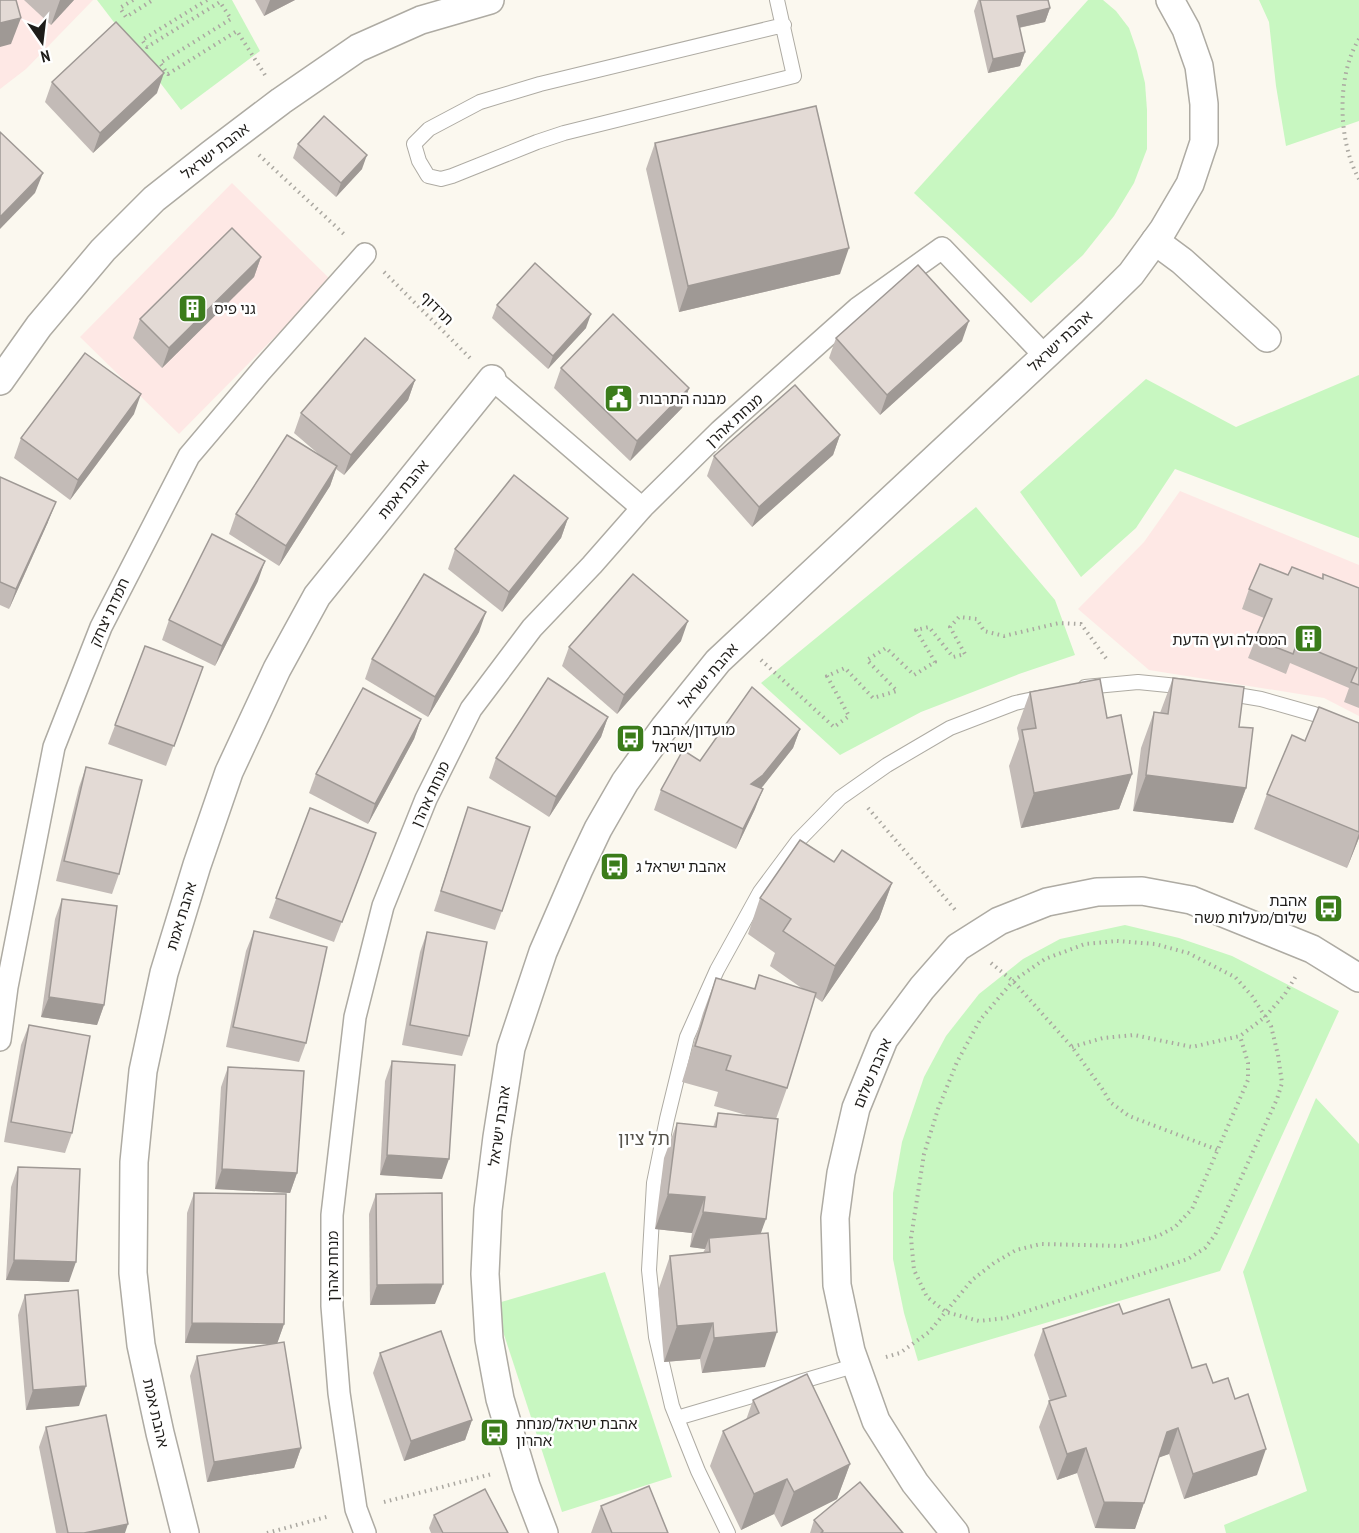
<svg xmlns="http://www.w3.org/2000/svg" width="1359" height="1533" font-family="'PT Sans Narrow','Noto Sans Hebrew',sans-serif">
	<style>
		.education { fill: #fee8e5 }
		.green { fill: #c8f7c1 }
		.lines { fill: none; stroke-linecap: round; stroke-linejoin: round }
		.service-casing { stroke: #aeaba3; stroke-width: 16 }
		.pedestrian-casing { stroke: #aeaba3; stroke-width: 24 }
		.minor-casing { stroke: #aeaba3; stroke-width: 30 }
		.path { stroke: #aba8a1; stroke-width: 4; stroke-dasharray: 1.5 4.5; stroke-linecap: butt }
		.service { stroke: #fff; stroke-width: 14 }
		.pedestrian { stroke: #fff; stroke-width: 21 }
		.minor { stroke: #fff; stroke-width: 27 }
		.wall { fill: #c3bbb7 }
		.shaded-wall { fill: #9f9995 }
		.building { fill: #e3dad5; stroke: #9f9995; stroke-width: 1.5 }
		.labels { text-anchor: middle; dominant-baseline: central; stroke-width: 5; stroke-linejoin: round; paint-order: stroke }
		.street-label { font-size: 15px; fill: #1e1c19; stroke: #fff }
		.poi-label { font-size: 15px; fill: #1e1c19; stroke: #fff; text-anchor: start }
		.quarter-label { font-size: 18px; fill: #56534c; stroke: #fff }
	</style>
	<rect width="100%" height="100%" fill="#fbf8ef"/>
	<g class="education">
		<polygon points="0,0 93,0 26,69 0,89"/>
		<polygon points="232,183 331,280 179,434 80,337"/>
		<polygon points="1180,491 1359,565 1359,716 1324,698 1149,670 1078,609 1144,542"/>
	</g>
	<g class="green">
		<polygon points="97,0 232,0 260,51 181,110"/>
		<polygon points="1088,0 1103,0 1116,11 1129,28 1137,51 1145,83 1147,110 1147,149 1134,183 1114,216 1083,255 1031,303 914,193"/>
		<polygon points="1259,0 1359,0 1359,121 1286,146 1276,86 1269,22"/>
		<polygon points="1359,375 1359,538 1175,469 1136,528 1081,577 1020,492 1146,379 1236,427"/>
		<polygon points="976,507 1055,600 1075,655 1019,674 921,712 840,755 761,683"/>
		<polygon points="1125,925 1179,938 1232,956 1339,1011 1220,1271 918,1361 904,1313 893,1259 893,1193 902,1142 924,1077 946,1036 979,994 1023,959 1060,939"/>
		<polygon points="1316,1098 1359,1144 1359,1533 1226,1533 1224,1525 1307,1491 1243,1272"/>
		<polygon points="605,1272 672,1477 562,1512 494,1304"/>
	</g>
	<g class="lines">
		<defs>
			<g id="service">
				<polyline points="777,0 794,76 564,133 537,142 452,176 441,179 428,176 419,161 414,144 429,129 480,102 540,84 784,25"/>
				<polyline points="1085,687 1138,682 1188,687"/>
				<polyline points="1225,693 1261,699 1314,714 1359,736"/>
				<polyline points="677,1418 857,1365"/>
				<polyline points="728,1533 698,1471 672,1406 656,1337 649,1270 654,1183 667,1119 687,1037 717,970 760,892 798,841 840,798 887,765 950,728 1015,703 1043,697"/>
			</g>
			<g id="pedestrian">
				<polyline points="492,379 642,508"/>
				<polyline points="0,1040 7,987 54,747 101,627 189,456 261,371 365,254"/>
				<polyline points="365,1533 356,1509 339,1393 332,1306 332,1215 355,1017 383,906 426,799 471,709 532,628 592,565 642,508 720,431 858,308 942,248 1045,356"/>
			</g>
			<g id="minor">
				<polyline points="1155,241 1182,261 1267,338"/>
				<polyline points="0,381 39,326 103,250 154,199 211,154 281,101 358,48 421,20 490,0"/>
				<polyline points="185,1533 160,1433 141,1345 133,1273 134,1162 143,1071 164,973 197,865 229,772 277,669 317,596 492,379"/>
				<polyline points="544,1533 526,1486 500,1399 489,1339 485,1274 488,1210 497,1137 511,1048 543,952 579,869 598,829 625,782 664,728 718,661 1091,313 1131,274 1163,230 1190,184 1204,142 1204,104 1199,66 1186,29 1170,0"/>
				<polyline points="955,1533 915,1483 876,1421 851,1351 837,1285 835,1218 841,1173 856,1108 884,1039 922,988 958,947 999,921 1047,902 1097,892 1142,891 1191,900 1312,949 1359,978"/>
			</g>
		</defs>
		<use href="#service" class="service-casing"/>
		<use href="#pedestrian" class="pedestrian-casing"/>
		<use href="#minor" class="minor-casing"/>
		<g class="path">
			<polyline points="133,0 120,8 126,17 153,0"/>
			<polyline points="207,0 142,40 147,47 220,2 231,19 160,63 168,74 237,31 265,75"/>
			<path d="M 1359,39 C 1336,76 1338,142 1359,179"/>
			<polyline points="259,155 346,236"/>
			<polyline points="384,272 470,358"/>
			<polyline points="761,660 834,727 849,716 827,676 845,668 873,698 897,691 867,660 886,648 914,675 935,662 916,630 929,627 953,657 965,654 950,627 959,617 977,619 984,631 1004,636 1059,623 1081,624 1108,661"/>
			<polyline points="868,808 957,912"/>
			<polygon points="1117,941 1155,944 1188,953 1235,977 1252,996 1271,1026 1278,1055 1282,1083 1277,1099 1215,1235 1205,1248 1188,1259 1006,1318 979,1321 946,1312 927,1297 914,1270 911,1238 924,1154 938,1109 957,1062 980,1020 1013,981 1045,959 1085,944"/>
			<polyline points="991,963 1013,981 1072,1047 1103,1090 1110,1102 1129,1116 1218,1150"/>
			<polyline points="1072,1047 1103,1038 1134,1035 1192,1047 1240,1036 1265,1017 1285,994 1296,976"/>
			<polyline points="886,1357 900,1353 929,1332 972,1280 994,1263 1016,1250 1041,1244 1122,1246 1158,1236 1175,1227 1192,1209 1248,1080 1248,1063 1240,1036"/>
			<polyline points="384,1502 492,1474"/>
			<polyline points="267,1533 330,1516"/>
		</g>
		<use href="#service" class="service"/>
		<use href="#pedestrian" class="pedestrian"/>
		<use href="#minor" class="minor"/>
	</g>
	<g class="wall">
		<polygon points="24,0 74,0 51,25"/>
		<polygon points="255,0 295,0 264,16"/>
		<polygon points="978,0 1048,0 1050,8 1045,22 1019,28 1025,52 1020,66 988,73 974,11"/>
		<polygon points="52,82 157,93 93,153 45,102"/>
		<polygon points="655,143 840,274 679,312 646,169"/>
		<polygon points="298,144 362,169 336,197 293,158"/>
		<polygon points="261,257 254,277 162,368 133,338 140,319"/>
		<polygon points="497,305 586,328 548,369 492,318"/>
		<polygon points="836,338 962,341 880,415 829,358"/>
		<polygon points="561,368 689,388 682,408 630,461 554,388"/>
		<polygon points="415,380 408,400 344,475 336,469 330,486 279,566 229,534 236,514 322,457 294,433 301,413"/>
		<polygon points="134,414 70,500 14,458 21,438"/>
		<polygon points="840,435 833,455 752,527 707,476 714,456"/>
		<polygon points="0,477 48,522 9,609 0,605"/>
		<polygon points="568,518 561,538 502,612 448,569 455,549"/>
		<polygon points="1323,574 1359,588 1359,708 1344,702 1349,688 1290,663 1286,674 1248,658 1264,618 1242,609 1249,589 1288,575 1322,579"/>
		<polygon points="258,581 215,666 162,640 169,620"/>
		<polygon points="479,632 428,717 365,679 372,659"/>
		<polygon points="681,641 617,714 562,666 569,647"/>
		<polygon points="145,646 203,667 166,766 108,744"/>
		<polygon points="1173,678 1239,727 1246,788 1233,823 1133,811 1141,748 1154,712 1160,713"/>
		<polygon points="1030,692 1107,718 1132,774 1119,809 1021,828 1009,766 1019,739 1017,728"/>
		<polygon points="608,717 601,737 549,817 489,778 496,758"/>
		<polygon points="421,719 414,739 368,824 309,793 316,774"/>
		<polygon points="1359,723 1359,838 1347,868 1254,829 1267,794 1305,741"/>
		<polygon points="800,729 793,748 761,788 755,809 736,849 654,810 661,790 700,761"/>
		<polygon points="86,767 119,874 112,894 56,881 79,787"/>
		<polygon points="468,807 502,911 495,930 434,911"/>
		<polygon points="310,808 376,833 334,942 269,918"/>
		<polygon points="834,862 892,883 879,919 822,1002 815,997 787,1088 776,1119 761,1233 765,1367 702,1373 700,1359 664,1362 658,1291 670,1256 703,1253 705,1249 690,1247 692,1233 655,1229 664,1158 677,1123 713,1127 718,1113 750,1116 714,1106 718,1092 682,1082 703,1013 716,978 754,989 759,975 803,989 770,966 775,953 748,934 760,898"/>
		<polygon points="62,899 104,1005 97,1025 41,1017 55,919"/>
		<polygon points="254,931 306,1043 299,1062 226,1047 246,951"/>
		<polygon points="427,932 469,1036 462,1056 402,1045 420,952"/>
		<polygon points="29,1025 72,1133 65,1153 4,1142 21,1045"/>
		<polygon points="392,1061 442,1179 380,1175 385,1081"/>
		<polygon points="228,1067 297,1173 290,1193 215,1189 221,1087"/>
		<polygon points="18,1167 69,1282 6,1280 11,1187"/>
		<polygon points="194,1193 284,1324 277,1343 301,1448 294,1468 207,1482 190,1376 197,1356 272,1344 185,1343 187,1213"/>
		<polygon points="376,1194 435,1304 370,1305 369,1214"/>
		<polygon points="25,1295 79,1406 26,1410 18,1315"/>
		<polygon points="1123,1314 1192,1368 1213,1383 1257,1475 1184,1499 1169,1454 1159,1457 1135,1529 1095,1528 1077,1473 1057,1480 1039,1427 1049,1401 1050,1401 1034,1355 1043,1329"/>
		<polygon points="380,1353 472,1420 465,1440 404,1461 373,1373"/>
		<polygon points="753,1400 850,1464 837,1499 781,1527 774,1514 741,1530 710,1466 723,1431 746,1420"/>
		<polygon points="46,1427 125,1533 56,1533 39,1447"/>
		<polygon points="601,1506 668,1533 591,1533"/>
		<polygon points="434,1515 508,1533 431,1533 429,1528"/>
		<polygon points="814,1520 903,1533 810,1533"/>
	</g>
	<g class="shaded-wall">
		<polygon points="60,0 74,0 51,25"/>
		<polygon points="270,0 295,0 264,16"/>
		<polygon points="1050,8 1045,22 1012,29 1017,16"/>
		<polygon points="21,18 11,44 0,47 0,23"/>
		<polygon points="1025,52 1020,66 988,73 993,59"/>
		<polygon points="164,73 157,93 93,153 100,133"/>
		<polygon points="367,155 362,169 336,197 341,183"/>
		<polygon points="43,173 35,193 0,229 0,217"/>
		<polygon points="849,248 840,274 679,312 688,286"/>
		<polygon points="261,257 254,277 162,368 169,348"/>
		<polygon points="591,314 586,328 548,369 553,356"/>
		<polygon points="969,321 962,341 880,415 887,395"/>
		<polygon points="415,380 408,400 344,475 351,455"/>
		<polygon points="689,388 682,408 630,461 637,441"/>
		<polygon points="141,394 134,414 70,500 78,480"/>
		<polygon points="840,435 833,455 752,527 759,507"/>
		<polygon points="337,466 330,486 279,566 286,546"/>
		<polygon points="56,502 48,522 9,609 16,589"/>
		<polygon points="568,518 561,538 502,612 509,592"/>
		<polygon points="265,561 258,581 215,666 222,646"/>
		<polygon points="486,612 479,632 428,717 435,697"/>
		<polygon points="688,621 681,641 617,714 624,695"/>
		<polygon points="608,717 601,737 549,817 556,797"/>
		<polygon points="421,719 414,739 368,824 375,804"/>
		<polygon points="800,729 793,748 756,795 751,784"/>
		<polygon points="1132,774 1119,809 1021,828 1034,793"/>
		<polygon points="1146,775 1246,788 1233,823 1133,811"/>
		<polygon points="763,789 755,809 736,849 743,829"/>
		<polygon points="1359,833 1359,838 1347,868"/>
		<polygon points="892,883 879,919 822,1002 835,966"/>
		<polygon points="49,997 104,1005 97,1025 41,1017"/>
		<polygon points="387,1155 449,1159 442,1179 380,1175"/>
		<polygon points="222,1169 297,1173 290,1193 215,1189"/>
		<polygon points="668,1194 705,1197 692,1233 655,1229"/>
		<polygon points="703,1212 766,1219 753,1254 709,1238 705,1249 690,1247"/>
		<polygon points="14,1260 76,1262 69,1282 6,1280"/>
		<polygon points="443,1284 435,1304 370,1305 377,1285"/>
		<polygon points="192,1323 284,1324 277,1344 185,1343"/>
		<polygon points="713,1323 700,1359 664,1362 677,1326"/>
		<polygon points="777,1332 765,1367 702,1373 714,1338"/>
		<polygon points="86,1386 79,1406 26,1410 33,1390"/>
		<polygon points="472,1420 465,1440 404,1461 411,1441"/>
		<polygon points="1178,1428 1169,1454 1158,1458 1167,1432"/>
		<polygon points="301,1448 294,1468 207,1482 214,1462"/>
		<polygon points="1086,1448 1077,1473 1057,1480 1067,1454"/>
		<polygon points="1266,1449 1257,1475 1184,1499 1193,1474"/>
		<polygon points="850,1464 837,1499 781,1527 794,1492"/>
		<polygon points="787,1479 774,1514 741,1530 754,1494"/>
		<polygon points="1104,1502 1144,1503 1135,1529 1095,1528"/>
		<polygon points="128,1524 125,1533 84,1533"/>
	</g>
	<g class="building">
		<polygon points="0,0 16,0 21,18 0,23"/>
		<polygon points="980,0 1048,0 1050,8 1017,16 1025,52 993,59"/>
		<polygon points="116,22 164,73 100,133 52,82"/>
		<polygon points="816,106 849,248 688,286 655,143"/>
		<polygon points="324,116 367,155 341,183 298,144"/>
		<polygon points="0,132 43,173 0,217"/>
		<polygon points="232,228 261,257 169,348 140,319"/>
		<polygon points="535,263 591,314 553,356 497,305"/>
		<polygon points="918,265 969,321 887,395 836,338"/>
		<polygon points="613,314 689,388 637,441 561,368"/>
		<polygon points="365,338 415,380 351,455 301,413"/>
		<polygon points="85,353 141,394 78,480 21,438"/>
		<polygon points="795,385 840,435 759,507 714,456"/>
		<polygon points="287,435 337,466 286,546 236,514"/>
		<polygon points="514,475 568,518 509,592 455,549"/>
		<polygon points="0,477 56,502 16,589 0,582"/>
		<polygon points="212,534 265,561 222,646 169,620"/>
		<polygon points="1260,564 1288,575 1292,567 1323,579 1323,574 1359,588 1359,685 1351,682 1357,668 1297,643 1293,654 1255,639 1272,599 1249,589"/>
		<polygon points="424,574 486,612 435,697 372,659"/>
		<polygon points="633,574 688,621 624,695 569,647"/>
		<polygon points="145,646 203,667 174,746 115,725"/>
		<polygon points="548,678 608,717 556,797 496,758"/>
		<polygon points="1173,678 1244,687 1239,727 1253,728 1246,788 1146,775 1154,712 1168,714"/>
		<polygon points="1100,679 1107,718 1121,715 1132,774 1034,793 1022,730 1036,728 1030,692"/>
		<polygon points="752,687 800,729 763,775 751,784 763,789 743,829 661,790 683,750 700,761"/>
		<polygon points="363,688 421,719 375,804 316,774"/>
		<polygon points="1319,707 1359,723 1359,832 1267,794 1292,735 1305,741"/>
		<polygon points="86,767 142,780 119,874 64,861"/>
		<polygon points="468,807 530,827 502,911 441,891"/>
		<polygon points="310,808 376,833 342,922 276,898"/>
		<polygon points="800,840 834,862 842,850 892,883 835,966 783,931 791,919 760,898"/>
		<polygon points="62,899 117,906 104,1005 49,997"/>
		<polygon points="254,931 327,947 306,1043 233,1027"/>
		<polygon points="427,932 487,942 469,1036 410,1025"/>
		<polygon points="759,975 816,993 787,1088 726,1070 731,1056 695,1046 716,978 755,989"/>
		<polygon points="29,1025 90,1036 72,1133 11,1122"/>
		<polygon points="392,1061 455,1065 449,1159 387,1155"/>
		<polygon points="228,1067 304,1071 297,1173 222,1169"/>
		<polygon points="718,1113 778,1119 766,1219 703,1212 705,1197 668,1194 677,1123 716,1127"/>
		<polygon points="18,1167 80,1169 76,1262 14,1260"/>
		<polygon points="194,1193 286,1194 284,1324 192,1323"/>
		<polygon points="442,1193 443,1284 377,1285 376,1194"/>
		<polygon points="768,1233 777,1332 714,1338 713,1323 677,1326 670,1256 710,1252 709,1238"/>
		<polygon points="78,1290 86,1386 33,1390 25,1295"/>
		<polygon points="1169,1299 1192,1368 1206,1364 1213,1383 1228,1378 1235,1399 1248,1394 1266,1449 1193,1474 1178,1428 1167,1432 1144,1503 1104,1502 1086,1448 1067,1454 1049,1401 1066,1396 1043,1329 1119,1304 1123,1314"/>
		<polygon points="441,1331 472,1420 411,1441 380,1353"/>
		<polygon points="284,1342 301,1448 214,1462 197,1356"/>
		<polygon points="807,1374 850,1464 794,1492 787,1479 754,1494 723,1431 759,1413 753,1400"/>
		<polygon points="106,1415 128,1524 84,1533 68,1533 46,1427"/>
		<polygon points="860,1482 903,1533 821,1533 823,1531 814,1520"/>
		<polygon points="649,1486 668,1533 612,1533 601,1506"/>
		<polygon points="485,1489 508,1533 443,1533 434,1515"/>
	</g>
	<defs>
		<symbol id="building-square" viewBox="-11 -11 22 22"><rect x="-9" y="-9" width="18" height="18" rx="4" fill="#3b7c1b" stroke="#fff"/><path d="M-4-6H4V6H1V3H-1V6H-4ZM-2.5-4.3h1.7v1.8h-1.7ZM.8-4.3h1.7v1.8H.8ZM-2.5-1h1.7V.8h-1.7ZM.8-1h1.7V.8H.8Z" fill="#fff"/></symbol>
		<symbol id="civic-square" viewBox="-11 -11 22 22"><rect x="-9" y="-9" width="18" height="18" rx="4" fill="#3b7c1b" stroke="#fff"/><path d="M-.6-6.5H3V-4.5H.6V-3L4-1V1h2V6H-6V1h2V-1L-.6-3ZM-1.2 2.5V6h2.4V2.5Z" fill="#fff"/></symbol>
		<symbol id="bus-square" viewBox="-11 -11 22 22"><rect x="-9" y="-9" width="18" height="18" rx="4" fill="#3b7c1b" stroke="#fff"/><path d="M-5-6H5V4H4V6H2V4H-2V6H-4V4H-5ZM-3.5-4V0h7V-4ZM-3.5 1.2v1.5H-2V1.2ZM2 1.2v1.5H3.5V1.2Z" fill="#fff"/></symbol>
	</defs>
	<g fill-rule="evenodd">
		<use href="#building-square" x="176" y="292" width="33" height="33"/>
		<use href="#civic-square" x="602" y="382" width="33" height="33"/>
		<use href="#building-square" x="1292" y="622" width="33" height="33"/>
		<use href="#bus-square" x="614" y="722" width="33" height="33"/>
		<use href="#bus-square" x="598" y="850" width="33" height="33"/>
		<use href="#bus-square" x="1312" y="892" width="33" height="33"/>
		<use href="#bus-square" x="478" y="1416" width="33" height="33"/>
	</g>
	<g class="labels">
		<g class="street-label">
			<text transform="translate(215 151) rotate(-38)">אהבת ישראל</text>
			<text transform="translate(437 308) rotate(45)">תרדוף</text>
			<text transform="translate(1060 341) rotate(-43)">אהבת ישראל</text>
			<text transform="translate(734 420) rotate(-42)">מנחת אהרן</text>
			<text transform="translate(403 489) rotate(-51)">אהבת אמת</text>
			<text transform="translate(109 612) rotate(-65)">חמדת יצחק</text>
			<text transform="translate(708 676) rotate(-49)">אהבת ישראל</text>
			<text transform="translate(430 794) rotate(-65)">מנחת אהרן</text>
			<text transform="translate(181 916) rotate(-73)">אהבת אמת</text>
			<text transform="translate(872 1073) rotate(-67)">אהבת שלום</text>
			<text transform="translate(499 1126) rotate(-82)">אהבת ישראל</text>
			<text transform="translate(332 1266) rotate(-90)">מנחת אהרן</text>
			<text transform="translate(156 1413) rotate(77)">אהבת אמת</text>
		</g>
		<g class="poi-label">
			<text x="214" y="308">גני פיס</text>
			<text x="639" y="398">מבנה התרבות</text>
			<text x="1287" y="639" text-anchor="end">המסילה ועץ הדעת</text>
			<text x="652" y="729">מועדון/אהבת<tspan x="652" dy="17">ישראל</tspan></text>
			<text x="636" y="866">אהבת ישראל ג</text>
			<text x="1307" y="900" text-anchor="end">אהבת<tspan x="1307" dy="17">שלום/מעלות משה</tspan></text>
			<text x="516" y="1423">אהבת ישראל/מנחת<tspan x="516" dy="17">אהרון</tspan></text>
		</g>
		<g class="quarter-label">
			<text x="644" y="1138">תל ציון</text>
		</g>
	</g>
	<g transform="translate(42 42) rotate(166)" stroke="#ffffff" stroke-width="4.5" paint-order="stroke">
	<path d="M0-4.5L10 22L0 15L-10 22Z" fill="#1e1c19"/>
	<text y="-9" font-size="16" font-weight="bold" text-anchor="middle" fill="#1e1c19">N</text>
	</g>
</svg>
